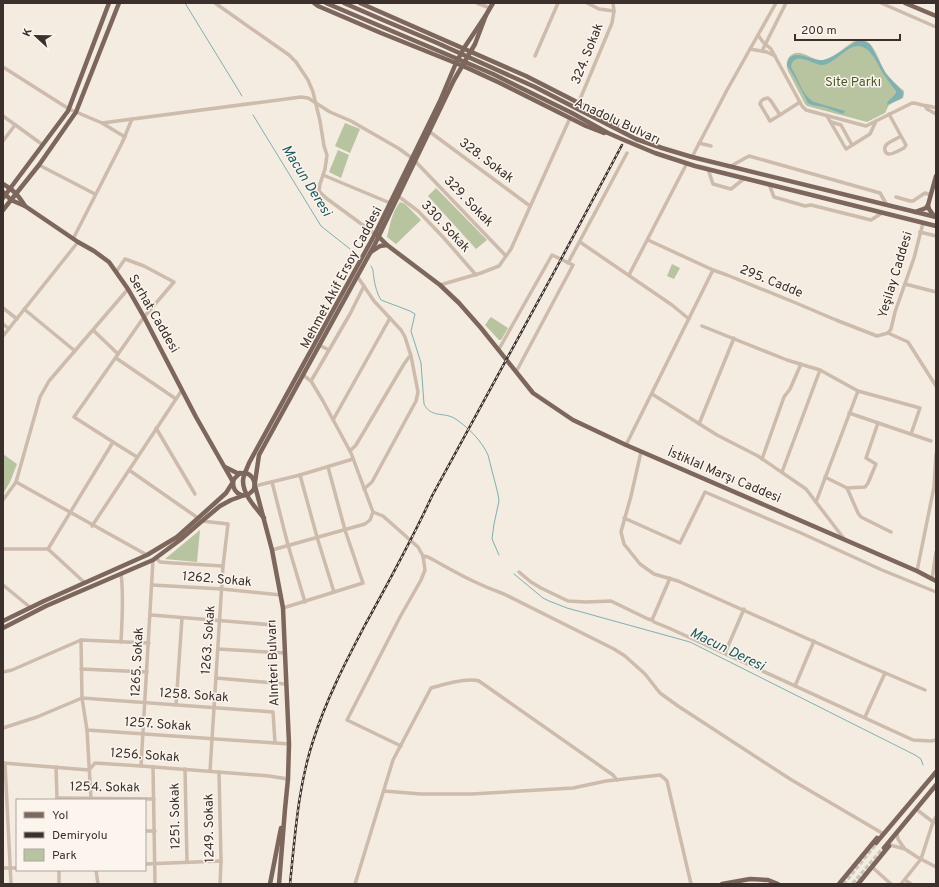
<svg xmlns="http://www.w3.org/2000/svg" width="939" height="887" font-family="Overpass,sans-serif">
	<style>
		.green { fill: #b8c4a0 }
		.water { fill: #7fb0b2 }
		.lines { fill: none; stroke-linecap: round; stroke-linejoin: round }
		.stream { stroke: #7fb0b2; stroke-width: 1 }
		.major-tunnel { stroke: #cfc6bd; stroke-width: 4.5; stroke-dasharray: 4.5 2; stroke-linecap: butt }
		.minor { stroke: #cdbbac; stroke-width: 3.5 }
		.major { stroke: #7d675c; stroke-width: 4.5 }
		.rail-casing { stroke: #3b302b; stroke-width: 2.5 }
		.rail { stroke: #fbf5ee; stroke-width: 1; stroke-dasharray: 3; stroke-linecap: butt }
		.labels { text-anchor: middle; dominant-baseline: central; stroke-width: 3; stroke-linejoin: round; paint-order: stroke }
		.street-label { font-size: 13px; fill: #3b302b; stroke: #fbf5ee }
		.park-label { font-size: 13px; fill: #4a5a2e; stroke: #fbf5ee }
		.water-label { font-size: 14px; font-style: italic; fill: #1f5a5e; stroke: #fbf5ee }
	</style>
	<rect width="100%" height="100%" fill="#f4ebe1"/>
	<g class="green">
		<path d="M 858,39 C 875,39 878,61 886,73 C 891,80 898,86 904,91 L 904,94 L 903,98 L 889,105 L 885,113 L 867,122 L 807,106 L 805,104 L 788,71 C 786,66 786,60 790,56 C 801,46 812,62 823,60 C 837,57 845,45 858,39 Z"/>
		<polygon points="345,123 360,129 350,153 335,146"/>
		<polygon points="338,150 349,155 341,178 329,172"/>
		<polygon points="436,188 487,240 476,249 428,196"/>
		<path d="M 400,202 L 405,204 L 421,220 L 396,244 L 387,237 C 390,225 392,212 400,202 Z"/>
		<polygon points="672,264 680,268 674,279 667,276"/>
		<polygon points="491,317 508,328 501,340 499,340 485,325 490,318"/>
		<polygon points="3,454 17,464 10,482 3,494"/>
		<polygon points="200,530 197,562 165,559"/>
	</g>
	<path class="water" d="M 857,41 L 864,41 L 870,44 L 886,74 L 903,92 C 904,100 898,99 893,102 C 891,103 889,104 887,105 C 887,100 893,98 896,93 L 896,91 C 892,86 888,81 885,76 C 879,68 873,51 863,47 C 849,41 837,63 823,65 C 814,66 795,49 791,66 L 792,69 C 799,79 802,96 814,102 L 845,111 L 843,114 L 824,107 L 812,105 L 808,103 L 795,78 L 787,65 C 789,44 815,63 824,60 C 837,56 846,47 857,41 Z"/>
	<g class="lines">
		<g class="stream">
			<polyline points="185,3 242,96"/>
			<polyline points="253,115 321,226 350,249"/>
			<path d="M 371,266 C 374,270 373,274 374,279 C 375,285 377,294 381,300 L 410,311 L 415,314 L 411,331 L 421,363 L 424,404 C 431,418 443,412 454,418 C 467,426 482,441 488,455 L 498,494 L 499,501 L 494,524 L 492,539 L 499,555"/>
			<polyline points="514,574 543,598 549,601 567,608 690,642 915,755 921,759 923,765"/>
		</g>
		<g class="major-tunnel">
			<polyline points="843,884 876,843"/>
			<polyline points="853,884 884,848"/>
		</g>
		<g class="minor">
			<polyline points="215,3 289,55 296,62 308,80 313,92 320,121 324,146 327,155 325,169 320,184 319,191 326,198 375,234"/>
			<polyline points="477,3 490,8"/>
			<polyline points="587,3 599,9 614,11"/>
			<polyline points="881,3 936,27"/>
			<path d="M 758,35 L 763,42 L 771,49 L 802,106 L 806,110 L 866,126 L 912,103 C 916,103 919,104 922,105 C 927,106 931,106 936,108"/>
			<polyline points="750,49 767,52 775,56"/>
			<polyline points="762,51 786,3"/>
			<polyline points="535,56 558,3"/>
			<polyline points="3,67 69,109 102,123 301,97 308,98 330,112 351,121 398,148 412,158"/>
			<polyline points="578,104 612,23 614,11 613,3"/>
			<polyline points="925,106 927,109 936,114"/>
			<path d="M 889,114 L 901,136 C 896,139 891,141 887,144 C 883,148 885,154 889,154 C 892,155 902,149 904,148 C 905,147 905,146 906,145 L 901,136"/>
			<path d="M 780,115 L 770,121 L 760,104 C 761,100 763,99 768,98 L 771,101 L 780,115 L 800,102"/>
			<polyline points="3,116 43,145"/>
			<polyline points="827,116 846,149 870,134 876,121"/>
			<polyline points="831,122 841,125 852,145"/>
			<polyline points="102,123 125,137"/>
			<polyline points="430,132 530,206"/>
			<polyline points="3,141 15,125"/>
			<polyline points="699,143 711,146"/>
			<polyline points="692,157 727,90 776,3"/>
			<polyline points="415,161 506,256"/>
			<polyline points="39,165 95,194"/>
			<polyline points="731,166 749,156 880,193 887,205"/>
			<polyline points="708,169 713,184 731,189 745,178"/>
			<polyline points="323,175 390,203"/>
			<polyline points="769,184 774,197 805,206 811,205 871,220 882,213"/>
			<polyline points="398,196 418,211 443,237 476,275"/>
			<polyline points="896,197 910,201 913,201 925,193 931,195"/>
			<polyline points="920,232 936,236"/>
			<polyline points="73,239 122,143 132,119"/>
			<polyline points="648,240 713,270 727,275 796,303 836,320 877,336 888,333"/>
			<polyline points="580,242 672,305 689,319"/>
			<polyline points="568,263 627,153"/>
			<polyline points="629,275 687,163"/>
			<polyline points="357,276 374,301 401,330 405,337 411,356 418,392 416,401 372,482 364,489"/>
			<polyline points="905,284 936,292"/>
			<polyline points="440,285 481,273 499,266 511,249 570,118"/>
			<polyline points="3,308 17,319"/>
			<polyline points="24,309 75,351"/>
			<polyline points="3,324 9,329"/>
			<polyline points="702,326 787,360 820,370 858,391 920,408 911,434"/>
			<polyline points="93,330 118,354"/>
			<polyline points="888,333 891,329 895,312 914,258 923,223"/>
			<polyline points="888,333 908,342 936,386"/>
			<polyline points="3,336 78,242"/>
			<polyline points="319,345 329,350"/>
			<polyline points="499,349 552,255 573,265 516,372"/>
			<polyline points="116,358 176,399"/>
			<polyline points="311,381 350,314 364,286"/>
			<polyline points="652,394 717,435 758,456 806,489 845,540"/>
			<polyline points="849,413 931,441"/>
			<polyline points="333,420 390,318"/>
			<polyline points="699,424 734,338"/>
			<polyline points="156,428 195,494"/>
			<polyline points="113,442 137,457"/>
			<polyline points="626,445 713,270"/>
			<polyline points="350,451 356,445 404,364 409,357 411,356"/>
			<polyline points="641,452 631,496 621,532 624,544 640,564 654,574 678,581 862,663 925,690"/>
			<polyline points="762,459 784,397 790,389 801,364"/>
			<polyline points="129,470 198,518"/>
			<polyline points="782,472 820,370"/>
			<polyline points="300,475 317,537 334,592"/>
			<polyline points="825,477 847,488 858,513 861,517 891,532"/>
			<polyline points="16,482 147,555"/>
			<polyline points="272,482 288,545 305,602"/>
			<polyline points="255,486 300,475 353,459"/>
			<polyline points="847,488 865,487 868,483 876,464 866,458 878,423"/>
			<polyline points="3,500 16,482 40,397 49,381 128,289"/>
			<polyline points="816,502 858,391"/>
			<polyline points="373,512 383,516 418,547 423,556 425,570 421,580 400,617 347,720 401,746"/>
			<polyline points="624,518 680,543 705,492 801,533 882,570 936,592"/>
			<polyline points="202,521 228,524 223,566 210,771"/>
			<polyline points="92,526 182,390"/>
			<polyline points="3,549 48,549 85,583"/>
			<polyline points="48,549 113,442 74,417 144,317 174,282 144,266 125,259 116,272"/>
			<polyline points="272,550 365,524 370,520 373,512 351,453 323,401 311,381 303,375"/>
			<path d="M 423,556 L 428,557 C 454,571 475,584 504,594 L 614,649 L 625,656 L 645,674 L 660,693 L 678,706 L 790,779 L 882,833"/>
			<polyline points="156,558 160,562 173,563 223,566"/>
			<polyline points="917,571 934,487 936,454"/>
			<polyline points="519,572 531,582 541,588 568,601 586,602 611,601 648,619 652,620 654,622 671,629 913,740 931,741 936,740"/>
			<polyline points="932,579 936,552"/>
			<polyline points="3,585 31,608"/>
			<polyline points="152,585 222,589 281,595"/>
			<polyline points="283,608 363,583 345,530 328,467"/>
			<polyline points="151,615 274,625 275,653"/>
			<polyline points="652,620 670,578"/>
			<path d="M 121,642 C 122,619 124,596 121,574"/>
			<polyline points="149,643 81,640 82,698 87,730 289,744"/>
			<polyline points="218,649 285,653"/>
			<polyline points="725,653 744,609"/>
			<polyline points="81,669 147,672"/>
			<polyline points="3,672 12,670 81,640"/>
			<polyline points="216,678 286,684"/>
			<polyline points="795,686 814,641"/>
			<polyline points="176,705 182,618"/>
			<polyline points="865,717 885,673"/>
			<polyline points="3,728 37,717 82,698 273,712 275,743"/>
			<polyline points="87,730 91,799"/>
			<polyline points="3,763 89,770 95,763 141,766 269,776 288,779"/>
			<polyline points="5,763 11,884"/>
			<polyline points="141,766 153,560"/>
			<polyline points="56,767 57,799"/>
			<polyline points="153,767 155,884"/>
			<polyline points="185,769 187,862"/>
			<polyline points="219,772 221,861 220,884"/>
			<polyline points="384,791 421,794 472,794 573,788 606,781 660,775 664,778 667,781 691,884"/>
			<polyline points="57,798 154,799"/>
			<polyline points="916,809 933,822 936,823"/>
			<polyline points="145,831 155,831"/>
			<polyline points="897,834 898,839 904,848"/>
			<polyline points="890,845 905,849 917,857 936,867"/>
			<polyline points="145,864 221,861"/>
			<polyline points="872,867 891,884"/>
			<polyline points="3,868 17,868"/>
			<polyline points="59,870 59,884"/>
			<polyline points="96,870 98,884"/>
			<polyline points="905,880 911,884"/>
			<path d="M 355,884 L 393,760 L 431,688 C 444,684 467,677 479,681 L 613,775 L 617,780"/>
			<polyline points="901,884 921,859 933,822 936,817"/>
		</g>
		<g class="major">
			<polyline points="314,3 318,6 381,33 463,66 500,83 586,126 604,133"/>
			<polyline points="326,3 493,74 572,113 608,133 624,140 655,153 695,166 936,226"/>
			<polyline points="344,3 383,20 435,42 535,87 636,139 662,148 692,157 936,217"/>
			<polyline points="360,3 526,76 573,100 617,125"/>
			<polyline points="905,3 936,16"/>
			<path d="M 3,184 C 14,190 18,195 25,206"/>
			<path d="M 3,192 L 11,200 L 25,206 L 78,242 L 94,251 L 109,262 L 128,289 L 144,317 L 196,417 L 233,482 C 233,495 246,500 254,489 L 259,455 L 375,244 L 454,80 L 475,44 L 486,15"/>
			<polyline points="3,198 68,111 109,3"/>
			<polyline points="3,210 39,165 76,112 119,3"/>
			<polyline points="915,212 926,208 928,205"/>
			<polyline points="934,216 929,209 928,205 936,176"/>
			<polyline points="375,234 378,236 387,245 440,285 459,303 481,328 533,393 573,420 626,445 917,571 936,581"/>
			<polyline points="371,252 380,246 387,245"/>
			<path d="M 225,467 L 239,474 C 248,471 254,476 255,486 L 272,550 L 283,608 L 289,744 L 288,779 L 285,809 L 279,884"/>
			<path d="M 264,518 C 256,508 243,495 243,481 C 243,475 247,469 249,463 L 375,234 L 440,101 L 456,63 L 464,48 L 486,15 L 493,3"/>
			<polyline points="3,621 44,601 147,555 177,537 215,503 226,493 233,482 234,479 240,473"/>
			<polyline points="3,628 46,606 153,560 180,540 202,521 220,506 231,500 245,495"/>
			<polyline points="876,843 936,772"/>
			<polyline points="884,848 936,785"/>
			<polyline points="270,884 281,828"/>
			<polyline points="722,884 750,879 768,880 778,884"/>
			<polyline points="839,884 877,838"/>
			<polyline points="858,884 889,846"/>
		</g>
		<defs>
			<path id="rail" d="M 290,884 C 295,836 298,787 313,741 C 326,700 345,663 365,625 C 388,583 412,540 432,496 L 559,263 L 622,145"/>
		</defs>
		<use href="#rail" class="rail-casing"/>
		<use href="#rail" class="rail"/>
	</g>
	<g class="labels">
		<g class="street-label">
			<text transform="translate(588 54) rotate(-68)">324. Sokak</text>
			<text transform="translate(617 122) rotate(25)">Anadolu Bulvarı</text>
			<text transform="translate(486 161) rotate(37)">328. Sokak</text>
			<text transform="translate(468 202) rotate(46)">329. Sokak</text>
			<text transform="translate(445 227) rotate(47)">330. Sokak</text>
			<text transform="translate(896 275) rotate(-73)">Yeşilay Caddesi</text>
			<text transform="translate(342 278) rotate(-62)">Mehmet Akif Ersoy Caddesi</text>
			<text transform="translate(771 282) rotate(22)">295. Cadde</text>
			<text transform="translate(153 314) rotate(60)">Serhat Caddesi</text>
			<text transform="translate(724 476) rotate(23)">İstiklal Marşı Caddesi</text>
			<text transform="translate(217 580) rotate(5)">1262. Sokak</text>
			<text transform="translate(209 640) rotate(-86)">1263. Sokak</text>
			<text transform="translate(138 662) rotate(-87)">1265. Sokak</text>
			<text transform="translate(274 663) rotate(-92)">Alınteri Bulvarı</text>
			<text transform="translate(194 696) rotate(4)">1258. Sokak</text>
			<text transform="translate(158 725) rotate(4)">1257. Sokak</text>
			<text transform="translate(145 756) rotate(4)">1256. Sokak</text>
			<text transform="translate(105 788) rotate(1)">1254. Sokak</text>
			<text transform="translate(176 816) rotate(-91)">1251. Sokak</text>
			<text transform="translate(210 828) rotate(-91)">1249. Sokak</text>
		</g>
		<g class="park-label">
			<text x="853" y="83">Site Parkı</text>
		</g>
		<g class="water-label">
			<text transform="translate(306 181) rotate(58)">Macun Deresi</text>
			<text transform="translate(727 650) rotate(26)">Macun Deresi</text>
		</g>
	</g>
	<rect width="939" height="887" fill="none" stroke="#3b302b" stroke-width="8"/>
	<rect x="16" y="799" width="130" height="72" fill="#fbf5ee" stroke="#aea6a0"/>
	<rect x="24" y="812" width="20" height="6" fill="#7d675c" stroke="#aea6a0"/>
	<text x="52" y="819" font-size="12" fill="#3b302b">Yol</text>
	<rect x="24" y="832" width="20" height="6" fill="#3b302b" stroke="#aea6a0"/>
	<text x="52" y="839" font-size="12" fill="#3b302b">Demiryolu</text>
	<rect x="24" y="849" width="20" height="12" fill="#b8c4a0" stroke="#aea6a0"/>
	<text x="52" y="859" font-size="12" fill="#3b302b">Park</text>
	<g transform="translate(36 36) rotate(292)" stroke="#fbf5ee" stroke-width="3" paint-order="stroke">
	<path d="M0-3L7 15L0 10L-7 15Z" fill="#3b302b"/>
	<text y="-6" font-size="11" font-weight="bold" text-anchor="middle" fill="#3b302b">K</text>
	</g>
	<path d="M795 34v6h105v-6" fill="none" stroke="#3b302b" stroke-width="2"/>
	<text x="801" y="34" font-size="12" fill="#3b302b" stroke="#fbf5ee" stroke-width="3" paint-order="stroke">200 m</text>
</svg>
